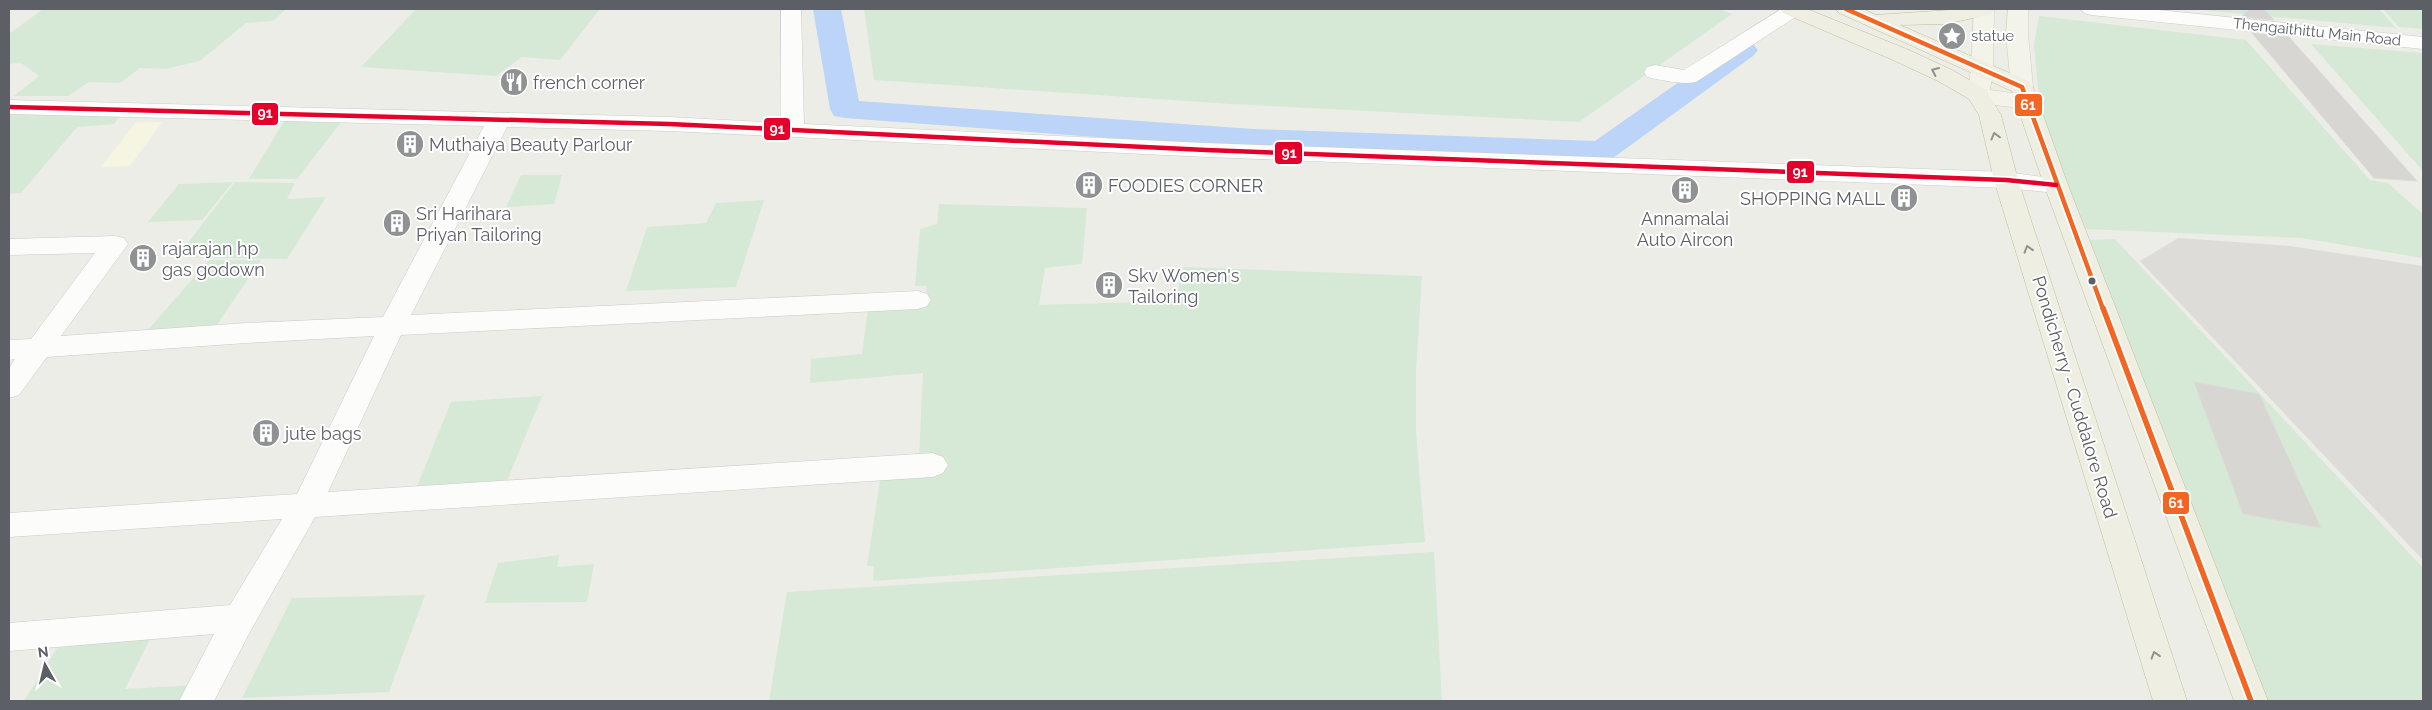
<svg xmlns="http://www.w3.org/2000/svg" width="2432" height="710" font-family="Raleway,sans-serif">
	<style>
		.commercial { fill: #f6f5e1 }
		.industrial { fill: #dddcd8 }
		.green { fill: #d5e9d6 }
		.lines { fill: none; stroke-linecap: round; stroke-linejoin: round }
		.canal { fill: #bcd4f7; fill-rule: evenodd }
		.building { fill: #d7d6d2; stroke: #dcdcd6 }
		.minor-casing { stroke: #cacbca; stroke-width: 1 }
		.major-casing { stroke: #d4d1b6; stroke-width: 1 }
		.highway-casing { stroke: #c5be94; stroke-width: 1 }
		.minor { fill: #fcfcfb; fill-rule: evenodd }
		.major { fill: #f3f3e9; fill-rule: evenodd }
		.highway { fill: #efeee2; fill-rule: evenodd }
		.bus-1-far1-casing { stroke: #fff; stroke-width: 8 }
		.bus-1-casing { stroke: #fff; stroke-width: 9 }
		.bus-2-casing { stroke: #fff; stroke-width: 8 }
		.bus-1-far1 { stroke: #f26522; stroke-width: 4.5 }
		.bus-1 { stroke: #f26522; stroke-width: 5.5 }
		.bus-2 { stroke: #e4002b; stroke-width: 4.5 }
		.oneway { stroke: #909191 }
		.bus-dot { fill: #5d5f66; stroke: #fff; stroke-width: 2 }
		.labels { text-anchor: middle; dominant-baseline: central; stroke-width: 4; stroke-linejoin: round; paint-order: stroke }
		.far-street-label { font-size: 15px; fill: #5d5f66; stroke: #fff }
		.far-poi-label { font-size: 15px; fill: #5d5f66; stroke: #fff; text-anchor: start }
		.poi-label { font-size: 18px; fill: #5d5f66; stroke: #fff; text-anchor: start }
		.street-label { font-size: 18px; fill: #5d5f66; stroke: #fff }
		.line-badge { stroke: #fff; stroke-width: 2 }
		.badge-label { font-size: 14px; text-anchor: middle; font-weight: bold; fill: #fff }
	</style>
	<rect width="100%" height="100%" fill="#edede7"/>
	<polygon class="commercial" points="162,122 130,166 101,167 135,123"/>
	<polygon class="industrial" points="2178,238 2290,246 2423,266 2423,560 2140,261"/>
	<g class="green">
		<polygon points="43,9 286,9 273,21 246,23 200,61 165,69 140,68 120,83 89,82 68,96 14,96 39,76 21,63 9,64 9,34"/>
		<polygon points="416,9 600,9 560,60 522,57 496,76 361,67"/>
		<polygon points="864,9 1719,9 1732,14 1579,122 1231,104 874,80"/>
		<polygon points="2190,9 2379,9 2396,28"/>
		<polygon points="2383,9 2423,9 2423,29 2399,27"/>
		<polygon points="2039,16 2246,40 2370,180 2388,183 2423,214 2423,258 2301,238 2084,229 2040,109 2034,45"/>
		<polygon points="2311,44 2423,53 2423,171"/>
		<polygon points="9,112 122,114 114,124 77,127 21,193 9,194"/>
		<polygon points="286,118 342,121 297,179 249,179"/>
		<polygon points="521,175 562,175 554,204 506,207"/>
		<polygon points="233,182 202,220 148,222 179,184"/>
		<polygon points="235,182 295,183 287,199 326,197 287,259 177,257"/>
		<polygon points="764,200 736,287 626,291 647,227 706,223 716,203"/>
		<polygon points="939,204 1087,208 1082,264 1045,268 1039,305 1175,301 1184,267 1422,276 1416,372 1416,431 1425,542 873,581 874,566 867,566 881,474 919,457 923,373 810,383 811,359 862,354 868,307 924,302 927,286 915,286 920,229 937,224"/>
		<polygon points="2115,239 2423,568 2423,701 2264,701 2089,240"/>
		<polygon points="209,260 261,260 212,332 141,338"/>
		<polygon points="542,396 507,481 415,492 451,402"/>
		<polygon points="1434,552 1442,701 769,701 787,592"/>
		<polygon points="559,555 557,567 594,564 587,602 485,603 498,563"/>
		<polygon points="425,595 389,692 242,698 292,598"/>
		<polygon points="155,629 125,689 197,685 189,701 24,701 63,639"/>
	</g>
	<g class="lines">
		<polygon class="canal" points="813,9 841,9 859,101 1254,129 1595,141 1733,44 1743,41 1753,44 1758,50 1753,56 1613,158 1602,161 1254,149 845,118 834,116 830,109"/>
	</g>
	<g class="building">
		<polygon points="2250,9 2264,9 2274,20 2241,17"/>
		<polygon points="2252,33 2289,37 2417,181 2374,178"/>
		<polygon points="2194,382 2259,394 2321,528 2243,514"/>
	</g>
	<g class="lines">
		<defs>
			<g id="minor">
				<polygon points="781,9 801,9 804,124 1206,143 2006,172 2065,180 2068,185 2065,190 2056,193 2006,188 1206,157 669,131 507,127 411,315 918,291 927,294 931,300 927,306 918,309 401,335 328,492 933,453 943,457 948,465 943,473 933,477 315,517 252,628 214,701 179,701 214,634 9,651 9,623 230,605 282,519 9,537 9,513 297,494 374,336 246,343 47,357 19,395 9,398 9,368 15,359 9,360 9,340 31,339 95,253 9,255 9,239 115,236 124,238 128,244 61,336 246,323 383,317 484,126 9,114 9,100 669,117 781,123"/>
				<path d="M 1781,9 L 1803,10 L 1800,14 L 1696,82 C 1681,85 1662,80 1647,77 L 1644,72 L 1647,67 L 1655,65 L 1684,70 Z"/>
				<polygon points="2081,9 2149,9 2423,37 2423,49 2091,15 2084,13"/>
			</g>
			<g id="major">
				<path d="M 1974,9 L 1994,9 L 1993,70 L 1990,90 L 2034,96 L 2037,101 L 2034,106 C 2015,110 1989,104 1970,100 L 1967,95 L 1971,70 Z"/>
				<polygon points="2008,9 2028,9 2028,34 2033,87 2030,92 2022,94 2014,92 2011,87 2006,34"/>
			</g>
			<g id="highway">
				<polygon points="1780,9 1807,9 1909,50 1954,71 1986,90 2001,115 2018,180 2187,701 2153,701 1994,180 1979,115 1969,99 1938,81 1893,60 1783,13"/>
				<polygon points="1836,9 1863,9 1876,15 1964,9 1994,10 1991,14 1946,24 1900,25 2030,82 2033,87 2068,185 2268,701 2234,701 2044,185 2012,91 1839,13"/>
			</g>
		</defs>
		<use href="#minor" class="minor-casing"/>
		<use href="#major" class="major-casing"/>
		<use href="#highway" class="highway-casing"/>
		<use href="#minor" class="minor"/>
		<use href="#major" class="major"/>
		<use href="#highway" class="highway"/>
		<defs>
			<polyline id="bus-1-far1" points="1846,9 2022,87 2103,309"/>
			<polyline id="bus-1" points="2103,308 2251,701"/>
			<polyline id="bus-2" points="9,107 669,124 1206,150 2006,180 2056,185"/>
		</defs>
		<use href="#bus-1-far1" class="bus-1-far1-casing"/>
		<use href="#bus-1" class="bus-1-casing"/>
		<use href="#bus-2" class="bus-2-casing"/>
		<use href="#bus-1-far1" class="bus-1-far1"/>
		<use href="#bus-1" class="bus-1"/>
		<use href="#bus-2" class="bus-2"/>
	</g>
	<defs><path id="oneway-chevron" d="M-2-3.5L2.5 0L-2 3.5" fill="none" stroke-width="1.6" stroke-linecap="round" stroke-linejoin="round" transform="scale(1.25)"/></defs>
	<g class="oneway">
		<use href="#oneway-chevron" transform="translate(1935 71) rotate(-155)"/>
		<use href="#oneway-chevron" transform="translate(1995 136) rotate(-105)"/>
		<use href="#oneway-chevron" transform="translate(2028 249) rotate(-107)"/>
		<use href="#oneway-chevron" transform="translate(2155 655) rotate(-107)"/>
	</g>
	<defs>
		<symbol id="sight-disc" viewBox="-11 -11 22 22"><circle r="9.5" fill="#8f9193" stroke="#fff"/><path d="M0-6L1.8-2.2L6-1.7L2.9 1.2L3.7 5.4L0 3.3L-3.7 5.4L-2.9 1.2L-6-1.7L-1.8-2.2Z" fill="#fff"/></symbol>
		<symbol id="restaurant-disc" viewBox="-11 -11 22 22"><circle r="9.5" fill="#8f9193" stroke="#fff"/><path d="M-5-6h1v4h1v-4h1v4h1v-4h1v5L-1.5 .5V6h-2V.5L-5-1ZM5-6V6H3V1.5H1.5Q1.5-4 5-6Z" fill="#fff"/></symbol>
		<symbol id="building-disc" viewBox="-11 -11 22 22"><circle r="9.5" fill="#8f9193" stroke="#fff"/><path d="M-4-6H4V6H1V3H-1V6H-4ZM-2.5-4.3h1.7v1.8h-1.7ZM.8-4.3h1.7v1.8H.8ZM-2.5-1h1.7V.8h-1.7ZM.8-1h1.7V.8H.8Z" fill="#fff"/></symbol>
	</defs>
	<g fill-rule="evenodd">
		<use href="#sight-disc" x="1936" y="20" width="32" height="32"/>
		<use href="#restaurant-disc" x="498" y="66" width="32" height="32"/>
		<use href="#building-disc" x="394" y="128" width="32" height="32"/>
		<use href="#building-disc" x="1073" y="169" width="32" height="32"/>
		<use href="#building-disc" x="1669" y="174" width="32" height="32"/>
		<use href="#building-disc" x="1888" y="182" width="32" height="32"/>
		<use href="#building-disc" x="381" y="207" width="32" height="32"/>
		<use href="#building-disc" x="127" y="242" width="32" height="32"/>
		<use href="#building-disc" x="1093" y="269" width="32" height="32"/>
		<use href="#building-disc" x="250" y="417" width="32" height="32"/>
	</g>
	<circle class="bus-dot" cx="2092" cy="281" r="4.5"/>
	<g class="labels">
		<g class="far-street-label">
			<text transform="translate(2317 32) rotate(6)">Thengaithittu Main Road</text>
		</g>
		<g class="far-poi-label">
			<text x="1971" y="36">statue</text>
		</g>
		<g class="poi-label">
			<text x="533" y="82">french corner</text>
			<text x="429" y="144">Muthaiya Beauty Parlour</text>
			<text x="1108" y="185">FOODIES CORNER</text>
			<text x="1885" y="198" text-anchor="end">SHOPPING MALL</text>
			<text x="416" y="213">Sri Harihara<tspan x="416" dy="21">Priyan Tailoring</tspan></text>
			<text x="1685" y="218" text-anchor="middle">Annamalai<tspan x="1685" dy="21">Auto Aircon</tspan></text>
			<text x="162" y="248">rajarajan hp<tspan x="162" dy="21">gas godown</tspan></text>
			<text x="1128" y="275">Skv Women's<tspan x="1128" dy="21">Tailoring</tspan></text>
			<text x="285" y="433">jute bags</text>
		</g>
		<g class="street-label">
			<text transform="translate(2075 397) rotate(73)">Pondicherry - Cuddalore Road</text>
		</g>
	</g>
	<g class="line-badge">
		<rect x="2014" y="93" width="29" height="24" rx="5" fill="#f26522"/>
		<rect x="251" y="102" width="28" height="24" rx="5" fill="#e4002b"/>
		<rect x="763" y="117" width="28" height="24" rx="5" fill="#e4002b"/>
		<rect x="1274" y="141" width="29" height="24" rx="5" fill="#e4002b"/>
		<rect x="1786" y="160" width="29" height="24" rx="5" fill="#e4002b"/>
		<rect x="2162" y="491" width="28" height="24" rx="5" fill="#f26522"/>
	</g>
	<g class="badge-label">
		<text x="2028" y="110">61</text>
		<text x="265" y="118">91</text>
		<text x="777" y="134">91</text>
		<text x="1289" y="158">91</text>
		<text x="1800" y="177">91</text>
		<text x="2176" y="508">61</text>
	</g>
	<rect width="2432" height="710" fill="none" stroke="#5d5f66" stroke-width="20"/>
	<g transform="translate(45 665) rotate(352)" stroke="#ffffff" stroke-width="4" paint-order="stroke">
	<path d="M0-4L9 19L0 12L-9 19Z" fill="#5d5f66"/>
	<text y="-8" font-size="14" font-weight="bold" text-anchor="middle" fill="#5d5f66">N</text>
	</g>
</svg>
